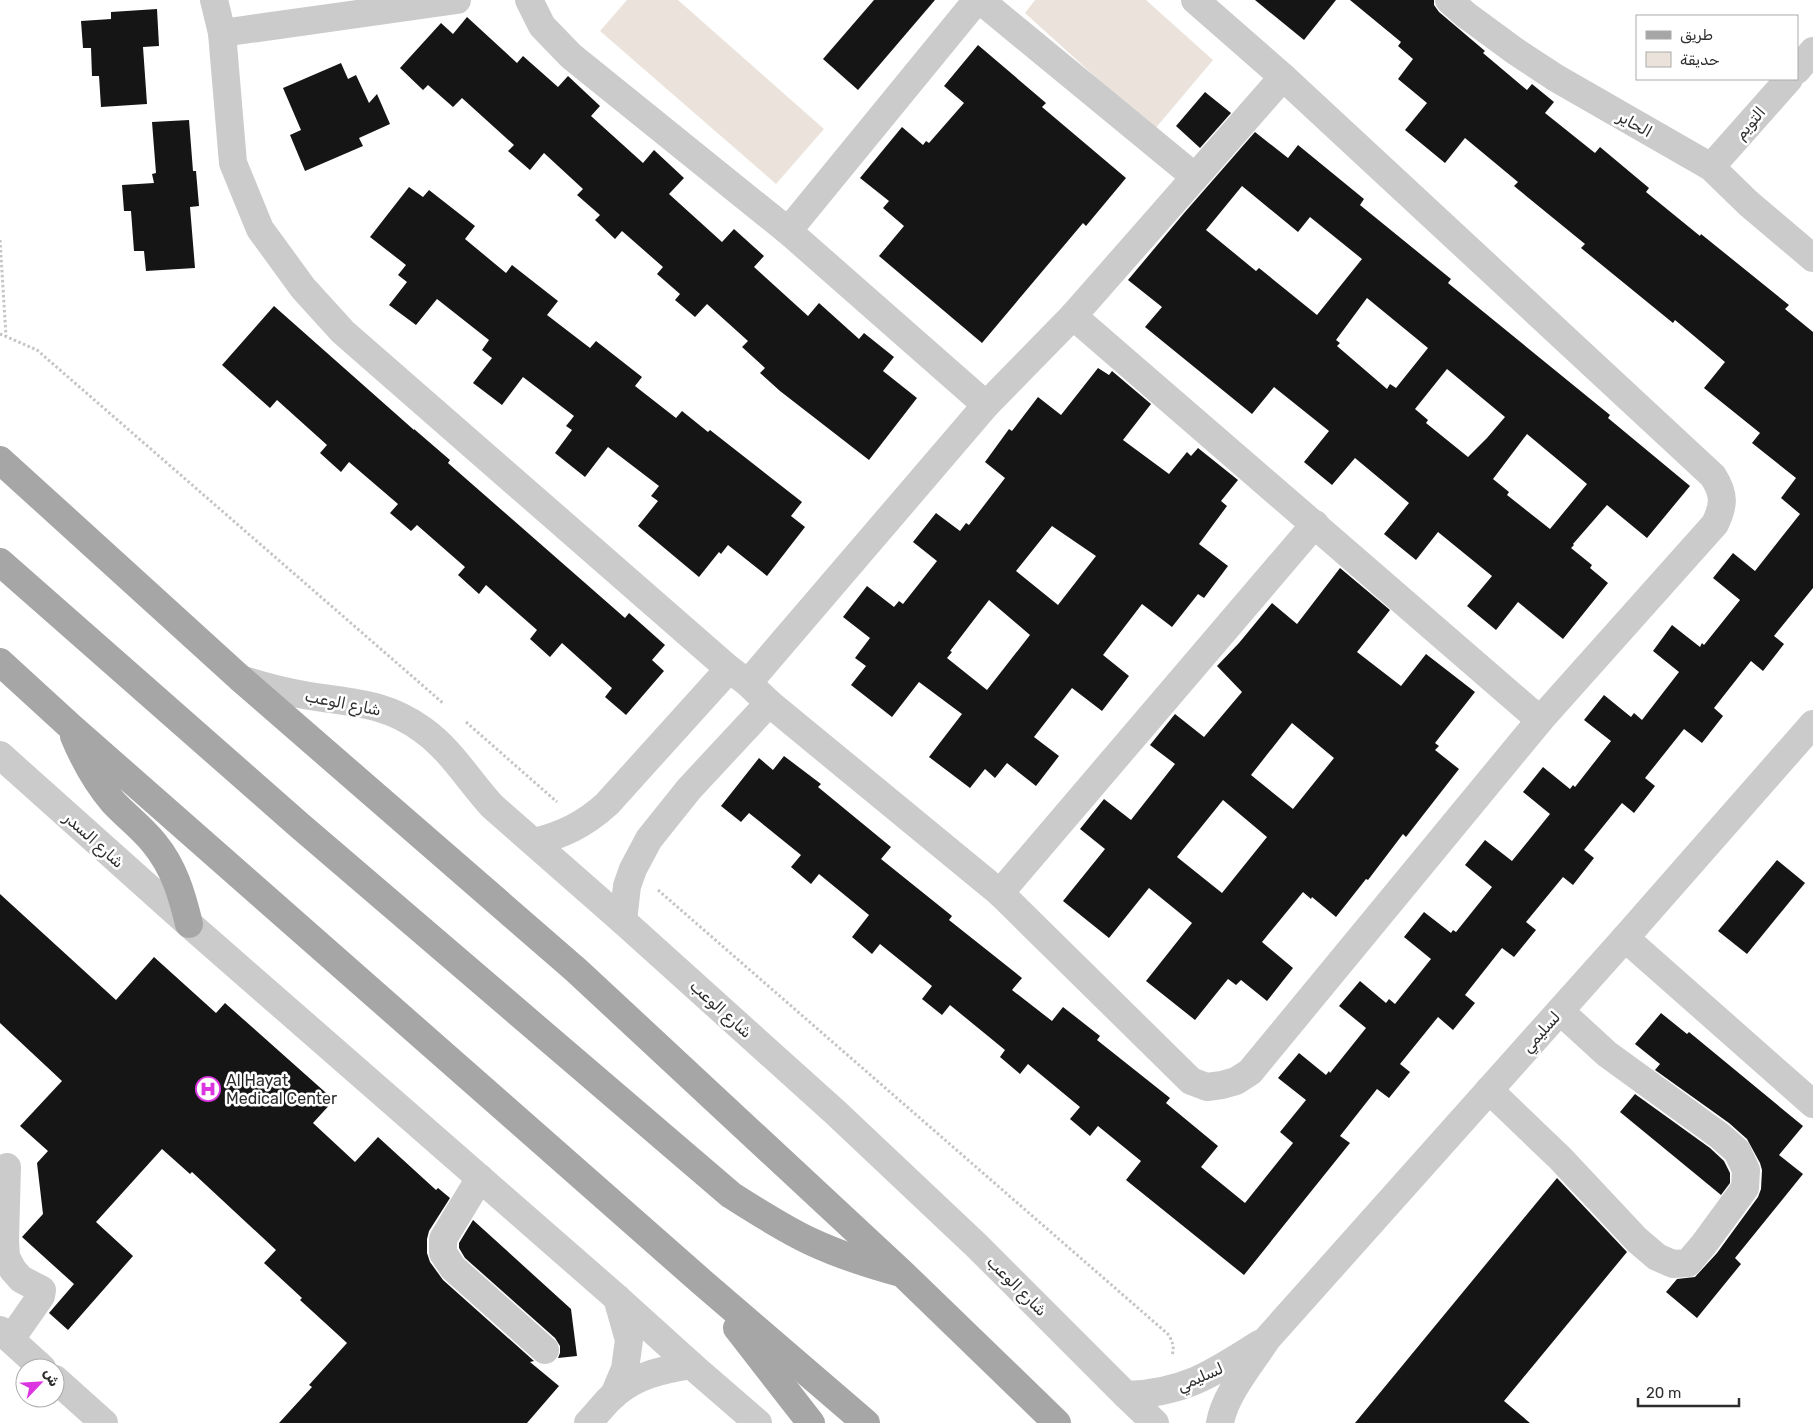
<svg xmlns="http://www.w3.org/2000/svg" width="1813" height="1423" font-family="Rubik,'Noto Naskh Arabic',sans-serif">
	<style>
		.green { fill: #ebe3db }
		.building { fill: #151515; fill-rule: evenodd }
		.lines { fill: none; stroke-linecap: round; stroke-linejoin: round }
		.path { stroke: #c5c5c5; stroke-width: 3; stroke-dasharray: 2.5 2.5; stroke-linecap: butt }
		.minor { stroke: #cbcbcb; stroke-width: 28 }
		.major { stroke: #a6a6a6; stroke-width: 28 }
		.labels { text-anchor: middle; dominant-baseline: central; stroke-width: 5; stroke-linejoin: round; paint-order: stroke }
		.street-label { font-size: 16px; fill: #2e2e2e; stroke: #fff }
		.poi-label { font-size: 16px; fill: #2e2e2e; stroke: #fff; text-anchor: start }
	</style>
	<rect width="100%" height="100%" fill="#fff"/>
	<g class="green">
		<polygon points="627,0 678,0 824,129 776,184 600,31"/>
		<polygon points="1035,0 1146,0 1213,60 1154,130 1025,13"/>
	</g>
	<g class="building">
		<polygon points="874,0 935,0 858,90 823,59"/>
		<polygon points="1255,0 1336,0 1304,40"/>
		<polygon points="1350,0 1434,0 1434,5 1439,12 1485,51 1483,53 1527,90 1532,84 1554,102 1545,113 1595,153 1600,147 1649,188 1646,192 1700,236 1701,234 1789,305 1785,309 1813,332 1813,588 1774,636 1784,644 1763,671 1751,661 1714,708 1723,716 1702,743 1684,729 1645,778 1655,786 1634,813 1622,803 1584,850 1594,858 1573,885 1563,877 1526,922 1536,930 1514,957 1502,948 1465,995 1475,1003 1453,1030 1438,1017 1400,1064 1410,1072 1389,1098 1377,1089 1340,1136 1350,1143 1244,1275 1126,1180 1141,1161 1098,1126 1090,1136 1070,1119 1080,1107 1028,1064 1020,1074 1000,1057 1005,1050 950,1005 942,1015 922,999 932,986 880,944 872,954 852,937 869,915 819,874 811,884 791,867 801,855 749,813 741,822 721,806 759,758 773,770 784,756 821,784 818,787 891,847 881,859 952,916 949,920 1022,978 1012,990 1052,1021 1063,1007 1100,1036 1097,1040 1170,1098 1166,1103 1218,1146 1201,1167 1245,1203 1293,1143 1280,1132 1306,1100 1278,1078 1299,1053 1326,1075 1329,1071 1330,1073 1366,1028 1339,1006 1360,981 1386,1003 1389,999 1395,1004 1431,959 1404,937 1424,912 1451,933 1453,930 1456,932 1492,887 1465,865 1485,840 1512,861 1550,814 1523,792 1543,767 1570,789 1573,785 1575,787 1611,741 1584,720 1604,695 1631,717 1634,713 1642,720 1679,672 1653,651 1672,625 1700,647 1702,643 1704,645 1740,600 1713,578 1733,553 1755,571 1800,514 1781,498 1796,478 1752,443 1760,433 1704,388 1725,362 1675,320 1673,323 1581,248 1585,244 1514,186 1518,182 1465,138 1445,163 1405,130 1427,103 1398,79 1413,59 1398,46 1401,42"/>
		<polygon points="157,9 159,46 143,47 147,104 101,107 99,76 92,76 91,48 83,48 81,21 111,19 111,12"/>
		<polygon points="467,17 517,63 523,56 558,87 568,76 600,106 591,116 643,163 654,150 684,178 669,194 722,242 734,229 764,256 754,267 808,316 819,303 859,339 864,333 894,357 883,371 917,398 869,460 780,391 760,373 765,368 742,347 748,341 707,304 695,317 675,300 680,294 657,274 663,267 622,231 615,239 595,220 600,215 577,195 583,189 544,153 530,170 508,151 514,145 462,98 453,107 428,85 423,90 400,68 441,23 453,34"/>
		<polygon points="978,45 1046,103 1042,107 1126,178 1086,226 1083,223 982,343 879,256 904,226 883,208 889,201 860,178 902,127 923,145 926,141 929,143 964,103 944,86"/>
		<polygon points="341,63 348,79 356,75 369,103 377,94 390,124 359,138 363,146 305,171 290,135 301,130 283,88"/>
		<polygon points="1205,92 1231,113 1200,148 1176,126"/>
		<polygon points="189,120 193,171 196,171 199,206 190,207 195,268 146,271 144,251 134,251 131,211 124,211 122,185 154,183 152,174 156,173 152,122"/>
		<path d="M 1255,132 L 1288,158 L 1298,145 L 1364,199 L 1360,205 L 1451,279 L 1448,283 L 1610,415 L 1608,418 L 1690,486 L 1647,538 L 1607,505 L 1573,544 L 1574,545 L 1571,548 L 1592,565 L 1590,568 L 1608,583 L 1563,639 L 1518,602 L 1496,630 L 1467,606 L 1492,576 L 1438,532 L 1416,560 L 1384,534 L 1409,503 L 1355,458 L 1332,485 L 1304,462 L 1329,431 L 1274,387 L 1252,414 L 1145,327 L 1162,307 L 1128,280 L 1185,212 ZM 1242,186 L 1298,232 L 1310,217 L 1362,259 L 1317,315 L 1259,268 L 1256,271 L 1206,230 ZM 1367,298 L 1428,348 L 1396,388 L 1390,384 L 1387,389 L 1337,346 L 1340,343 L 1336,340 ZM 1447,369 L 1505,417 L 1487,438 L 1468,457 L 1426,423 L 1428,420 L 1415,409 ZM 1527,434 L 1587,484 L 1550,529 L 1507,495 L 1509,492 L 1493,479 Z"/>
		<polygon points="409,187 423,197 429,190 475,226 465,239 506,273 512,265 558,301 547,315 590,348 596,341 642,377 635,386 676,418 682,411 708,432 710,430 802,502 791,516 805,527 767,576 728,545 721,554 719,552 699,577 638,526 658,501 651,496 659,486 608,447 585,477 555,453 572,430 566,426 574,416 523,377 502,405 473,383 492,358 482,350 489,340 437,299 416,325 389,305 407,282 398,275 406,265 370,237"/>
		<polygon points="274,306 414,430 414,429 450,460 448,463 625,618 629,613 665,645 652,660 664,671 626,715 605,697 612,688 562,643 550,657 530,639 537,630 486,585 479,594 458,575 465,567 417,525 411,531 390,513 398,504 349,462 341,472 320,453 327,445 277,400 270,408 222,365"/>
		<path d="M 1098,368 L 1109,375 L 1112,371 L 1151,404 L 1123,440 L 1169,474 L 1187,452 L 1191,456 L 1198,448 L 1238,480 L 1221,501 L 1227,506 L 1199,544 L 1228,566 L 1204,598 L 1198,594 L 1172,627 L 1142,604 L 1103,655 L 1129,676 L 1102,711 L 1072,688 L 1034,737 L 1059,756 L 1036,786 L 1007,763 L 995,778 L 985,769 L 970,788 L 929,757 L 962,714 L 919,682 L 892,717 L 851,685 L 866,666 L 855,658 L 870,638 L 843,617 L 867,586 L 894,607 L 899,601 L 903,604 L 937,561 L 913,542 L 936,513 L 960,531 L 966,523 L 969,525 L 1005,478 L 985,462 L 1009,429 L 1012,431 L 1038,397 L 1061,415 ZM 1052,526 L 1096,556 L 1058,605 L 1016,571 ZM 989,600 L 1030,635 L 987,690 L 947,658 L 952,652 L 950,651 Z"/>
		<path d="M 1340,568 L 1390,610 L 1357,652 L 1401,686 L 1426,654 L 1475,692 L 1435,743 L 1439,746 L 1435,750 L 1459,769 L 1406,837 L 1403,834 L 1368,880 L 1366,879 L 1336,917 L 1312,897 L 1311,899 L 1303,892 L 1262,942 L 1293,968 L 1267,1001 L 1241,980 L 1236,985 L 1228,979 L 1195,1020 L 1146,981 L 1192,923 L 1149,888 L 1109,938 L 1063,901 L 1105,849 L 1080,829 L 1104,799 L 1131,820 L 1175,764 L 1150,745 L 1175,714 L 1204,737 L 1242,692 L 1217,666 L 1239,643 L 1272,603 L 1297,624 ZM 1292,723 L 1334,758 L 1293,809 L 1251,775 ZM 1223,800 L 1267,837 L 1222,893 L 1177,857 Z"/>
		<polygon points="1777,860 1805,883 1747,954 1718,931"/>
		<polygon points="0,894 116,1000 154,957 216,1013 225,1003 334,1100 313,1123 355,1162 378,1137 436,1190 438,1188 450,1198 429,1231 427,1239 427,1253 430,1262 443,1280 534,1361 530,1362 559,1386 527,1423 279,1423 312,1387 309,1385 347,1343 300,1300 302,1298 264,1263 276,1250 192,1172 190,1174 162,1149 96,1222 133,1256 68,1330 49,1313 74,1284 22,1237 43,1214 37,1163 48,1151 20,1126 62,1081 0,1023"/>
		<polygon points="1661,1013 1687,1034 1689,1032 1803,1126 1779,1155 1803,1174 1735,1258 1741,1264 1697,1318 1666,1292 1677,1279 1695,1277 1717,1253 1758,1197 1761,1189 1762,1170 1760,1163 1747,1139 1729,1123 1655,1070 1660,1064 1635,1044"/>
		<polygon points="1635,1094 1710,1148 1724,1161 1730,1173 1730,1183 1721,1195 1620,1112"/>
		<polygon points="1557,1178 1627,1252 1504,1401 1530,1423 1355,1423"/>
		<polygon points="473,1220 571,1309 577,1356 558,1358 560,1353 560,1346 555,1338 465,1258 459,1248 459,1243"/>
	</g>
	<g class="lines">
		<g class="path">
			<polyline points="0,240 6,336"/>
			<polyline points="0,334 37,350 444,704"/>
			<polyline points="466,722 557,802"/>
			<path d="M 658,890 L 1169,1335 C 1172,1342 1175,1347 1172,1355"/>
		</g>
		<g class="minor">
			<path d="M 214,0 L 222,33 L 233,163 L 260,229 L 303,288 L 343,332 L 729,669 L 748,683 L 769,703 L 1000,893 L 1191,1081 L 1207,1087 L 1222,1085 L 1236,1081 L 1250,1072 L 1540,720 L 1715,524 C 1724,505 1725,495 1713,476 L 1283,77 L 1195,0"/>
			<polyline points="529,0 542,26 571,56 788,231 986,405 748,683"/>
			<polyline points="980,0 1195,177"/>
			<polyline points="1449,0 1466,15 1515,51 1556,78 1711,167 1748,203 1813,258"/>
			<polyline points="222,33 457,0"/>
			<polyline points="1797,70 1813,51"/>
			<polyline points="1711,167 1789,79"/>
			<polyline points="788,231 977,0"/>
			<polyline points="1073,316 1540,720"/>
			<polyline points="986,405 1073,316 1283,77"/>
			<path d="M 241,679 C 262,686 282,691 304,695 C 348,703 384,701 423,730 C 451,750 469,781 492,806 L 623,921 L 835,1112 L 977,1246 L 1126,1395 L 1155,1423"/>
			<polyline points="0,755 189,924 617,1298 691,1365 758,1423"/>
			<path d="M 534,842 C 563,835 585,824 607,804 L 729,669"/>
			<polyline points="1000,893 1315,524"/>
			<polyline points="623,921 627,886 633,869 649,839 689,789 769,703"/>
			<polyline points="1625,938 1813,1104"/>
			<polyline points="1489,1090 1560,1158 1637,1240 1657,1257 1673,1264 1688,1263 1704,1244 1745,1188 1746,1170 1737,1151 1720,1136 1607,1054 1560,1011"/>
			<polyline points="7,1167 5,1240 6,1257 13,1270 21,1279 42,1290 41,1296 11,1339"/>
			<polyline points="480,1178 443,1239 443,1253 453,1268 545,1350"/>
			<polyline points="0,1330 42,1368"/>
			<polyline points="55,1379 104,1423"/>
			<polyline points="614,1395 625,1369 629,1340 617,1298"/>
			<path d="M 1126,1395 C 1184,1393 1212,1374 1259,1344"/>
			<path d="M 588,1423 C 597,1414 605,1402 615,1394 C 637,1375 662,1370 691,1365"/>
			<path d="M 1220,1423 C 1225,1394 1251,1364 1267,1339 L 1625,938 L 1813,724"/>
		</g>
		<g class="major">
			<polyline points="0,460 241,679 576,970 903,1274 1057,1423"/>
			<path d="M 0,562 L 299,825 L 731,1195 C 758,1212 784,1229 812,1242 C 840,1255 868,1264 897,1272"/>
			<polyline points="0,662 71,727 703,1283 866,1423"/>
			<path d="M 74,736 C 84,760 96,782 113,802 C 126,816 142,828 154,843 C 174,867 182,895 189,924"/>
			<polyline points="737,1328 811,1423"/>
		</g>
	</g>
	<defs>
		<symbol id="hospital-ring" viewBox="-11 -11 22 22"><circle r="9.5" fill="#fff" stroke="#dc34e0" stroke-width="1.5"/><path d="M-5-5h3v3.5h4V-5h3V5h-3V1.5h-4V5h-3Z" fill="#dc34e0"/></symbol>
	</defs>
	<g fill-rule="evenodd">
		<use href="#hospital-ring" x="194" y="1075" width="28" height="28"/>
	</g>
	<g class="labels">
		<g class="street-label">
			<text transform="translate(1750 123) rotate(-49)">التويم</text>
			<text transform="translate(1635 124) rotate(29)">الحاير</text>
			<text transform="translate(343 703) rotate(11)">شارع الوعب</text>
			<text transform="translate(94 840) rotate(42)">شارع السدر</text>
			<text transform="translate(721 1009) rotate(42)">شارع الوعب</text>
			<text transform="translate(1541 1032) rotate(-48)">لسليمي</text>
			<text transform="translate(1017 1286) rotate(45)">شارع الوعب</text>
			<text transform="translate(1200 1377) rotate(-24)">لسليمي</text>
		</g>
		<g class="poi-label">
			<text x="226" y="1080">Al Hayat<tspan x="226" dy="18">Medical Center</tspan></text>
		</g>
	</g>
	<rect x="1636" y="15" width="162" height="65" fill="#ffffff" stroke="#ababab"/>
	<rect x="1646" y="31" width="25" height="8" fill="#a6a6a6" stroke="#ababab"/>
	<text x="1680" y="40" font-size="15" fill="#2e2e2e">طريق</text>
	<rect x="1646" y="52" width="25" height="15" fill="#ebe3db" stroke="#ababab"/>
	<text x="1680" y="65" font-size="15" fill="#2e2e2e">حديقة</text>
	<g transform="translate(40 1383) rotate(65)"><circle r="24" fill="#ffffff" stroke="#ababab"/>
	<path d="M0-4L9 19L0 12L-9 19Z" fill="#dc34e0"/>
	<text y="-8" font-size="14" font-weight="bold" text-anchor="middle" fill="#2e2e2e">ش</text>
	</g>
	<path d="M1638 1398v8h101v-8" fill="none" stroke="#2e2e2e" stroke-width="2.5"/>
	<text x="1646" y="1398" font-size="15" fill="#2e2e2e" stroke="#ffffff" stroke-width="4" paint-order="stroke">20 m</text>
</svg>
